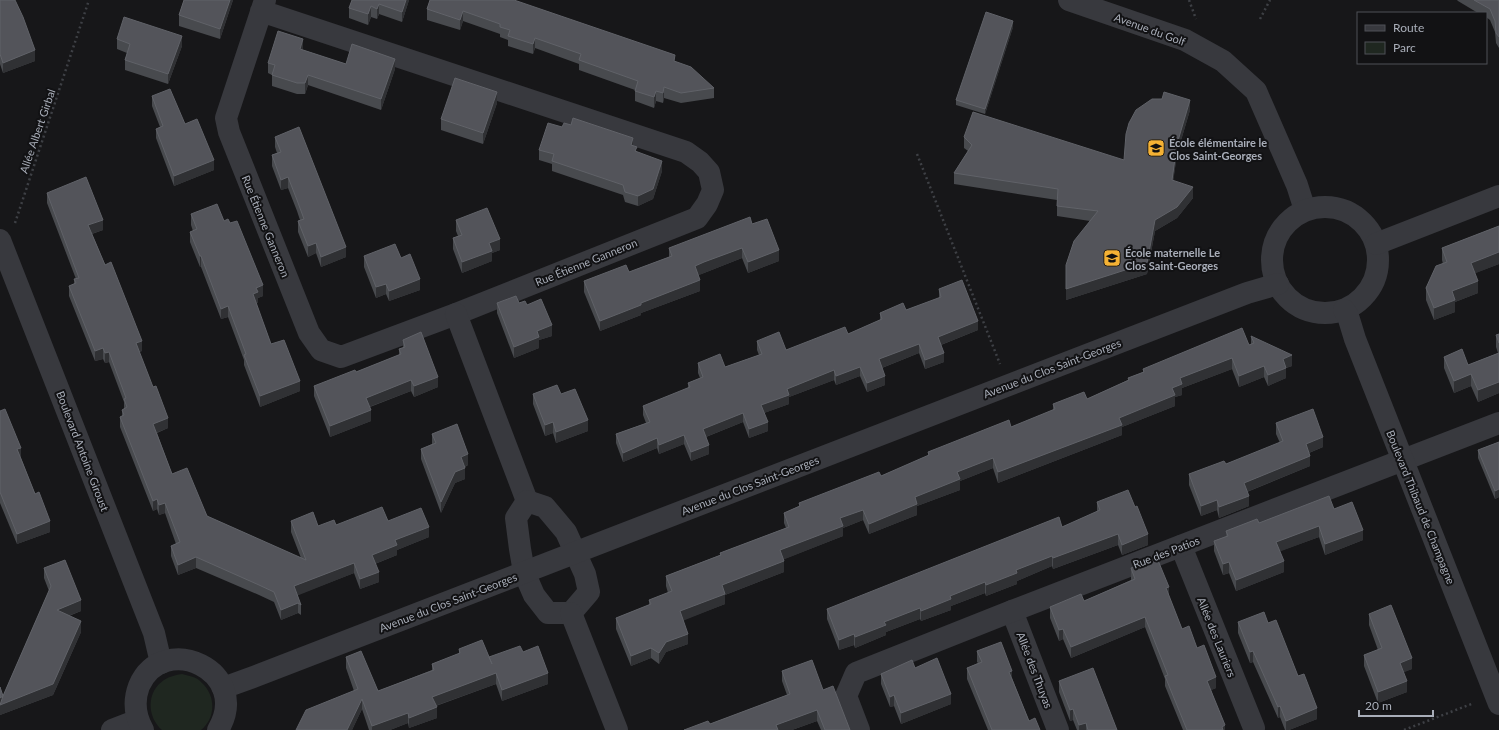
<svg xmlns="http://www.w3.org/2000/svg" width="1499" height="730" font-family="Lato,sans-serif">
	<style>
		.green { fill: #1f2720 }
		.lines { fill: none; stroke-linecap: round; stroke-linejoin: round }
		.path { stroke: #3e4045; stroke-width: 2.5; stroke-dasharray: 2 3; stroke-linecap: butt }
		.minor { stroke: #38393e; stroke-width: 22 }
		.tertiary { stroke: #38393e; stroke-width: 22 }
		.wall { fill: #484a4e }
		.shaded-wall { fill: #303134 }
		.building { fill: #53545a; stroke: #606268 }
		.labels { text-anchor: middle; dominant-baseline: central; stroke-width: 4; stroke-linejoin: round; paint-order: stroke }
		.street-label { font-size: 11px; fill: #a9aeb9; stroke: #121214 }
		.poi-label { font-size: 11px; font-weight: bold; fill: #a9aeb9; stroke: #121214; text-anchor: start }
	</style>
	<rect width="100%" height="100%" fill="#171719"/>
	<path class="green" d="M 182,674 C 190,676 197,677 202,683 C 216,696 216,718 201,730 L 162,730 C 147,717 146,692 164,680 C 170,676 176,675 182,674 Z"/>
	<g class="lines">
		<g class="path">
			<polyline points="1189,0 1196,19"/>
			<polyline points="1260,19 1270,0"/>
			<polyline points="917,154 1000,364"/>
			<polyline points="15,223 89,0"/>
			<polyline points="1404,730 1474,703"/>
		</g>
		<g class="minor">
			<polyline points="261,11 686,152 700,162 709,172 713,190 707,204 697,218 456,314 341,357 321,350 309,333 229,132 226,118 265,0"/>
			<polyline points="456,314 527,501"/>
			<polygon points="527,501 545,507 566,532 585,574 589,592 571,613 548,613 534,595 524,572 520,549 516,518"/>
			<polyline points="1181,546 1254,728"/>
			<polyline points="1012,611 1058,730"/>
			<polyline points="571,613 617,730"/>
			<polyline points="859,730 846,696 856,673 1012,611 1499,423"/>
		</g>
		<g class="tertiary">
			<polyline points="1069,0 1185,40 1223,61 1256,91 1297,185 1305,210"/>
			<circle cx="1325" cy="260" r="53"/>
			<polyline points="0,240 154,633 161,663"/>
			<polyline points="1376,244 1499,196"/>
			<polyline points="1344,310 1348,316 1355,339 1499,704"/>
			<polyline points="223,688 256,676 1247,293 1278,284"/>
			<polyline points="112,730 138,720"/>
			<path d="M 143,730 C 135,716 133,702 139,686 C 163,630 253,671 218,730"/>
		</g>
	</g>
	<g class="wall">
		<polygon points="0,0 35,61 3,73 0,64"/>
		<polygon points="184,0 233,0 220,39 179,26 179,15"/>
		<polygon points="352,0 409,0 402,22 379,14 377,19 371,17 368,25 349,18 349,8"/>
		<polygon points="430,0 675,61 714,88 714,98 681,103 664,98 663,103 656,101 654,108 635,101 635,90 579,70 579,64 535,48 533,54 508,46 508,40 500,37 500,34 463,21 460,30 427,20 427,9"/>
		<polygon points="1457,0 1499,0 1499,48 1496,43 1495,32 1490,20 1486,17 1486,13 1478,13 1458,1"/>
		<polygon points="1013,27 985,114 956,105 956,100"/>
		<polygon points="117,39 182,46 168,84 125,70 125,60 127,53 117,49"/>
		<polygon points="303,50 346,64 395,69 381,110 308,85 305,94 297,94 272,86 272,75 268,73 268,63"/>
		<polygon points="152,96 185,124 214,170 174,186 156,138 156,129 160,127 152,106"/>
		<polygon points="497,103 483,144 441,130 441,119"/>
		<polygon points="1190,110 1177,154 1173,181 1193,198 1177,218 1155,231 1147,274 1066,300 1090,221 1057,216 1057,200 954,184 954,173 968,151 964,148 964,137 1124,160"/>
		<polygon points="562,127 633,146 637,152 662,171 653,199 638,206 625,202 623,195 552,171 552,164 539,160 539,150"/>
		<polygon points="275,137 346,257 321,267 316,253 308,257 298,232 298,221 300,220 297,211 288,188 281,190 272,166 272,155 277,153 275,147"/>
		<polygon points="47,193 103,230 92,234 142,351 139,352 168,428 157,433 172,474 207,516 301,558 291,532 291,521 318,526 388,521 429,537 397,550 397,555 375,564 379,582 360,589 354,573 297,595 301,605 301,615 298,613 281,620 274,602 259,595 196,568 178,575 171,556 171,546 176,544 165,513 159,515 157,509 153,511 120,427 120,417 122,416 122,410 124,409 124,402 109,362 105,363 103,359 95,361 69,296 69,286 74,284 74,279 76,279 47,203"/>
		<polygon points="191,214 224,221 263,296 258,298 258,303 256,303 271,344 300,391 260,407 244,365 244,360 228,317 221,319 201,267 200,267 190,242 190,232 193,231 191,225"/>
		<polygon points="456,220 500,250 492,253 492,261 462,273 453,249 453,238 458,236 456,231"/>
		<polygon points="752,224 779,261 748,273 742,258 704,273 698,275 700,291 641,313 641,315 600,331 584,292 584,281 629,272 669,257 669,248"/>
		<polygon points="1499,226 1499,264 1475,273 1478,293 1455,302 1455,312 1434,320 1426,300 1426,288 1443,264 1442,260 1442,248"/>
		<polygon points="364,256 401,258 420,290 389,301 386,294 376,298 364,267"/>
		<polygon points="939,289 978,330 941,345 944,362 925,369 919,353 882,368 885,385 867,392 860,376 836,385 834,380 789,397 789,404 764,413 768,431 749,438 743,422 706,437 709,454 691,461 684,444 659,454 657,448 623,462 616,443 616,434 646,423 643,415 643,406 688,388 688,383 700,378 698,373 698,363 725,367 759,355 757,350 757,341 786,350 848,334 880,320 880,313 906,310 939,298"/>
		<polygon points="497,303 519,303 527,305 552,336 539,340 539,348 514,358 497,313"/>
		<polygon points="1499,334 1499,393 1478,402 1471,386 1454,393 1444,368 1444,357 1468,365 1498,353 1496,347 1496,335"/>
		<polygon points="1251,336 1292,366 1286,368 1286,378 1268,386 1264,377 1239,387 1232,369 1182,388 1182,395 1175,397 1175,406 1122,427 1122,435 998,483 993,468 960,481 960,490 917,506 917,515 869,534 863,520 843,528 843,536 784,559 784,572 725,595 725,604 683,620 688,644 666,652 659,664 651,658 631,666 616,629 616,618 649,605 649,600 668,593 666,586 666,576 720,555 720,553 786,528 784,523 784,513 799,506 799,503 881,476 928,456 928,452 1011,427 1053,410 1053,404 1087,399 1128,380 1128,378 1143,372 1143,369 1249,345 1251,344"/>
		<polygon points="403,340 438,387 414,397 411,391 370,407 371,421 330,437 314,396 314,386 356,372 399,355 399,349 403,348"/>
		<polygon points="533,394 588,431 556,443 553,433 545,436 533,404"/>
		<polygon points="0,411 21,458 50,532 17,544 0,503"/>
		<polygon points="1276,423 1323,447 1309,453 1310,466 1247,492 1249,506 1219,518 1217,510 1201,516 1189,485 1189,474 1226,464 1280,443 1276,434"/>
		<polygon points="432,434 468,465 465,467 465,479 455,483 441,513 421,459 421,449 432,444"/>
		<polygon points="1499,442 1499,497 1495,499 1478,458 1478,450"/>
		<polygon points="1097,502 1148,545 1122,555 1118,545 1053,569 1052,566 1017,581 1017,584 986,596 985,593 951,606 951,610 921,621 920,619 886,632 886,635 855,648 854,645 839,650 827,619 827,609 1062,527 1097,512"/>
		<polygon points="1334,509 1363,540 1325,555 1319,537 1280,551 1284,572 1236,591 1229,573 1223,575 1214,551 1214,541 1226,536 1226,531 1259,523"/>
		<polygon points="44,568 81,611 69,616 81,632 53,695 0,715 0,687 3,696 49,591 44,578"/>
		<polygon points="1131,568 1169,597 1182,629 1197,648 1216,688 1211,690 1225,730 1183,730 1165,686 1165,679 1145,627 1071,658 1063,639 1059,641 1050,618 1050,607 1084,601 1131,580"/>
		<polygon points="1369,614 1412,669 1403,672 1407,692 1378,703 1364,666 1364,655 1378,650 1369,625"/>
		<polygon points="1238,622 1268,623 1298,676 1317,719 1289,730 1285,730 1280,717 1278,718 1253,662 1250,663 1238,633"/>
		<polygon points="459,649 489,657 523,652 548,684 502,701 496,684 436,706 437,718 409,728 408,723 390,730 369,730 362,709 352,730 296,730 354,691 346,668 346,657 378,691 432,670 432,664 459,654"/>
		<polygon points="977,651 1012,678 1029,721 1040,730 988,730 967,679 967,668 978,663 977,662"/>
		<polygon points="915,668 951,704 901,724 894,706 890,707 881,684 881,674"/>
		<polygon points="782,671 823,690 850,730 821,730 817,721 792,730 684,730 710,724 787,695 782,681"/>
		<polygon points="1059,681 1117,730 1077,730 1073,720 1070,721 1059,692"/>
	</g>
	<g class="shaded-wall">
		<polygon points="230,0 233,0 220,39 220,29"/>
		<polygon points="406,0 409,0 402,22 402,12"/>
		<polygon points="379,4 379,14 377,19 377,9"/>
		<polygon points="371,6 371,17 368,25 368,14"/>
		<polygon points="463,11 463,21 460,30 460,20"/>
		<polygon points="1013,21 1013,27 985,114 985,109"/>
		<polygon points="182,36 182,46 168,84 168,74"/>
		<polygon points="535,38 535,48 533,54 533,44"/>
		<polygon points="303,39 303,50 300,49"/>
		<polygon points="35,50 35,61 3,73 3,63"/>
		<polygon points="395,59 395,69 381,110 381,99"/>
		<polygon points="308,75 308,85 305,94 305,83"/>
		<polygon points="664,87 664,98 663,103 663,93"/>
		<polygon points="656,91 656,101 654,108 654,97"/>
		<polygon points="497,92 497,103 483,144 483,133"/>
		<polygon points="1190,100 1190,110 1177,154 1172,191 1172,180 1177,144"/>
		<polygon points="633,138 633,148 631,145"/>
		<polygon points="214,160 214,170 174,186 174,176"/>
		<polygon points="662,161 662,171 653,199 638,206 638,196"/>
		<polygon points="288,177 288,188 281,190 281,180"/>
		<polygon points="1193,187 1193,198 1177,218 1155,231 1147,274 1066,300 1066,289 1155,220"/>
		<polygon points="103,220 103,230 88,235 88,225"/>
		<polygon points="500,239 500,250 492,253 492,261 462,273 462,262 489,243"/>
		<polygon points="316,243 316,253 308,257 308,246"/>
		<polygon points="346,247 346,257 321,267 321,257"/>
		<polygon points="742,248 742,258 704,273 695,277 695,266 704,262"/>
		<polygon points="779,250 779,261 748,273 748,262"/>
		<polygon points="1499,252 1499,264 1471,275 1471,263"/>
		<rect x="200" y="256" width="1" height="11"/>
		<polygon points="420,279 420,290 389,301 389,291"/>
		<polygon points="700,280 700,291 641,313 641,315 600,331 600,321 641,303"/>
		<polygon points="1478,281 1478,293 1455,302 1455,312 1434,320 1434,308 1452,291"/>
		<polygon points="386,284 386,294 376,298 376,287"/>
		<polygon points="263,285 263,296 258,298 258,303 253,304 253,294 256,288"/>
		<polygon points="228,306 228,317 221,319 221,309"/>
		<polygon points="978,321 978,330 938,346 938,337"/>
		<polygon points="552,325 552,336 539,340 539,348 514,358 514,347 537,331"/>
		<polygon points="142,341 142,351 136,353 136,343"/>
		<polygon points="919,344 919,353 879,369 879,359"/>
		<polygon points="103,348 103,359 95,361 95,351"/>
		<polygon points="109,352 109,362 105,363 105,353"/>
		<polygon points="944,353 944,362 925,369 925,360"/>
		<polygon points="1292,355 1292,366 1286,368 1286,378 1268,386 1268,375 1283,359"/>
		<polygon points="1232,358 1232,369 1182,388 1182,395 1175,397 1175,406 1122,427 1122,435 998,483 998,472 1119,418 1172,388 1180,378"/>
		<polygon points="1264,366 1264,377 1239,387 1239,376"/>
		<polygon points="860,367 860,376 836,385 836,376"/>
		<polygon points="834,370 834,380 789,397 789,404 761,414 761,405 787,389"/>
		<polygon points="1471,374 1471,386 1454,393 1454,381"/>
		<polygon points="885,376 885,385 867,392 867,383"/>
		<polygon points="438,377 438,387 414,397 414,386"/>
		<polygon points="411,380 411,391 366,408 366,398"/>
		<polygon points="300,381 300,391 260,407 260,396"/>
		<polygon points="1499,382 1499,393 1478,402 1478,390"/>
		<polygon points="371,410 371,421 330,437 330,426"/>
		<polygon points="743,413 743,422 703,438 703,429"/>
		<polygon points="168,418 168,428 153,434 153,424"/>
		<polygon points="588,420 588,431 556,443 556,432"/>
		<polygon points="553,422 553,433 545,436 545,425"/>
		<polygon points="768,422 768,431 749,438 749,429"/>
		<polygon points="684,435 684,444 659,454 659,445"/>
		<polygon points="1323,437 1323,447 1306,454 1306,444"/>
		<polygon points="657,438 657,448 623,462 623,453"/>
		<polygon points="709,445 709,454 691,461 691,452"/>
		<polygon points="21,448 21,459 17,449"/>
		<polygon points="468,454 468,465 461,468 461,457"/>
		<polygon points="1310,456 1310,466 1244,493 1244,483"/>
		<polygon points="993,458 993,468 960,481 960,490 917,506 917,515 869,534 869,524 957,472"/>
		<polygon points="465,468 465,479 455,483 441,513 441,502 455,472"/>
		<polygon points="1499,489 1499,497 1495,499 1495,491"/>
		<polygon points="1249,496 1249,506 1219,518 1219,507"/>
		<polygon points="157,499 157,509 153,511 153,501"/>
		<polygon points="1217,500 1217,510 1201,516 1201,506"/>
		<polygon points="165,503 165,513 159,515 159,505"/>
		<polygon points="863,510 863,520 843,528 843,536 780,561 780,550 840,518"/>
		<polygon points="50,521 50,532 17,544 17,534"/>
		<polygon points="1319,526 1319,537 1276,553 1276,542"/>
		<polygon points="429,527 429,537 397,550 397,555 372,565 372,555 395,540"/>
		<polygon points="1363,530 1363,540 1325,555 1325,544"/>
		<polygon points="1118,534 1118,545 1053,569 1053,558"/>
		<polygon points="1148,534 1148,545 1122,555 1122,545"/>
		<polygon points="1052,556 1052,566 1017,581 1017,584 986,596 986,585 1016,570"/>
		<polygon points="196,557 196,568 178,575 178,565"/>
		<polygon points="784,561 784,572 725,595 725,604 680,622 680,611 722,585"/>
		<polygon points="1284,561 1284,572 1236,591 1236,580"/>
		<polygon points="1229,562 1229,573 1223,575 1223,564"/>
		<polygon points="354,563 354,573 294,597 294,586"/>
		<polygon points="379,572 379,582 360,589 360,579"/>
		<polygon points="985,582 985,593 951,606 951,610 921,621 921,611 950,596"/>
		<polygon points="1169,587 1169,597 1166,588"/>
		<polygon points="81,600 81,611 57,620 57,610"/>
		<polygon points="298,603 298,613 281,620 281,610"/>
		<polygon points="920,608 920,619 886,632 886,635 855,648 855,637 884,622"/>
		<polygon points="1145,617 1145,627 1071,658 1071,647"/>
		<polygon points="81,621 81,632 53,695 0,715 0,698 53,684"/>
		<polygon points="1063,629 1063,639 1059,641 1059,630"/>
		<polygon points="688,634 688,644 666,652 659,664 659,653 666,642"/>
		<polygon points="854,634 854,645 839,650 839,640"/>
		<polygon points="651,648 651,658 631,666 631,656"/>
		<polygon points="1253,651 1253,662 1250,663 1250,652"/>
		<polygon points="1412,658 1412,669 1400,674 1400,663"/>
		<polygon points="1012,671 1012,682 1009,672"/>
		<polygon points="496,673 496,684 432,707 432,697"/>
		<polygon points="548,673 548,684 502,701 502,690"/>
		<polygon points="1216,677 1216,688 1207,692 1207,681"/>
		<polygon points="1407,681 1407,692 1378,703 1378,692"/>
		<polygon points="951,694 951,704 901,724 901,713"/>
		<polygon points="894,695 894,706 890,707 890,697"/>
		<polygon points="362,699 362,709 352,730 347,730"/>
		<polygon points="1280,706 1280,717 1278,718 1278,707"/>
		<polygon points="437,707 437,718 409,728 409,718"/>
		<polygon points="1317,708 1317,719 1289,730 1286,730 1286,721"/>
		<polygon points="1073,709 1073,720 1070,721 1070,710"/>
		<polygon points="817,710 817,721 792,730 776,730 776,725"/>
		<polygon points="408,713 408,723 390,730 372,730 372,726"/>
		<polygon points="1086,723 1086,730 1079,730 1079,725"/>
		<polygon points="1225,725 1225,730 1222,730 1222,727"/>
	</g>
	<g class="building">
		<polygon points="0,0 15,0 23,17 35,50 3,63 0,54"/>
		<polygon points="184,0 230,0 220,29 179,15"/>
		<polygon points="352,0 406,0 402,12 379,4 377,9 371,6 368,14 349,8"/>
		<polygon points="430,0 514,0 675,55 674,61 691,67 714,88 681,93 664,87 663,93 656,91 654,97 635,91 638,81 579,60 581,54 535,38 533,44 508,36 510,30 500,27 500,24 463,11 460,20 427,9"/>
		<polygon points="1474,0 1499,0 1499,37 1496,33 1495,21 1490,9"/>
		<polygon points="986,12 1013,21 985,109 956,100"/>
		<polygon points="124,17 182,36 168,74 125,60 130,44 117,39"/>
		<polygon points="278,31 303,39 300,49 346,64 352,44 395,59 381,99 308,75 305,83 297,83 272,75 275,65 268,63"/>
		<polygon points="455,78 497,92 483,133 441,119"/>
		<polygon points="170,89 185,124 197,119 214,160 174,176 156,129 163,126 152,96"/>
		<polygon points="1164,92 1190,100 1177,144 1172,180 1193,187 1177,207 1155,220 1147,263 1066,289 1066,265 1074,241 1098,211 1057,206 1058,189 954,173 972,145 964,137 973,112 1124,160 1126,134 1129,123 1136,110 1152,99 1162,99"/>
		<polygon points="573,118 633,138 631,145 637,147 635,151 662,161 653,189 638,196 625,192 623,185 552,161 554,154 539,150 548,123 562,127 564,123 571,125"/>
		<polygon points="299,127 346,247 321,257 316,243 308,246 298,221 304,219 297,200 288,177 281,180 272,155 281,152 275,137"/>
		<polygon points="86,177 103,220 88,225 105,265 111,262 142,341 136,343 153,387 156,386 168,418 153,424 172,474 187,468 207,516 306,560 291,521 313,512 318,526 334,520 336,525 382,507 388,521 421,508 429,527 395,540 397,545 372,555 379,572 360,579 354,563 294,586 301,605 298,603 281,610 274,592 259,585 196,557 178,565 171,546 180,542 165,503 159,505 157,499 153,501 120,417 124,415 122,410 127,407 124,399 126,398 109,352 105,353 103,348 95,351 69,286 76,283 74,279 79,278 47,193"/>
		<polygon points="217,204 224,221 228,219 230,223 237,221 263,285 256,288 258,292 253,294 271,344 284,340 300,381 260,396 244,355 246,354 228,306 221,309 201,256 200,256 190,232 197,229 191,214"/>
		<polygon points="487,208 500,239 489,243 492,251 462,262 453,238 462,235 456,220"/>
		<polygon points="750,217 752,224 767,219 779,250 748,262 742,248 704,262 695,266 700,280 641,303 641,305 600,321 584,281 626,265 629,272 672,256 669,248"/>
		<polygon points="1499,226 1499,252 1471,263 1478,281 1452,291 1455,300 1434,308 1426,288 1436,266 1447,262 1442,248"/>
		<polygon points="395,244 401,258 410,254 420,279 389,291 386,284 376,287 364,256"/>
		<polygon points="962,280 978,321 938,337 944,353 925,360 919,344 879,359 885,376 867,383 860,367 836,376 834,370 787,389 789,395 761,405 768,422 749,429 743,413 703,429 709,445 691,452 684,435 659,445 657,438 623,453 616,434 650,422 643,406 690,387 688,383 703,377 698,363 720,354 725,367 762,354 757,341 779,332 786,350 845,327 848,334 882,319 880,313 903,303 906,310 941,297 939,289"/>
		<polygon points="516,296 519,303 525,301 527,305 541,299 552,325 537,331 539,337 514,347 497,303"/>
		<polygon points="1242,328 1249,345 1254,343 1251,336 1292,355 1283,359 1286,368 1268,375 1264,366 1239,376 1232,358 1180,378 1182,384 1172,388 1175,395 1119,418 1122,425 998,472 993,458 957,472 960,479 915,497 917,504 869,524 863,510 840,518 843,526 780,550 784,561 722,585 725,594 680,611 688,634 666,642 659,653 651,648 631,656 616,618 651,604 649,600 672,591 666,576 721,555 720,553 789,527 784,513 800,506 799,503 879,472 881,476 929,455 928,452 1009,420 1011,427 1055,409 1053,404 1084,392 1087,399 1129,380 1128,378 1144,372 1143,369"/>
		<polygon points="421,332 438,377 414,386 411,380 366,398 371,410 330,426 314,386 355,370 356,372 401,354 399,349 405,347 403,340"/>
		<polygon points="1499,334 1499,343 1496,335"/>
		<polygon points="1462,349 1468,365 1499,353 1499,382 1478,390 1471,374 1454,381 1444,357"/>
		<polygon points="557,385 561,394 575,389 588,420 556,432 553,422 545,425 533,394"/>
		<polygon points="5,409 21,448 17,449 35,494 39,492 50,521 17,534 0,492 0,411"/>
		<polygon points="1313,409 1323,437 1306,444 1310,456 1244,483 1249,496 1219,507 1217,500 1201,506 1189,474 1224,461 1226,464 1283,441 1276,423"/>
		<polygon points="457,424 468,454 461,457 465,468 455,472 441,502 421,449 436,443 432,434"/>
		<polygon points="1499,442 1499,489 1495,491 1478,450"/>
		<polygon points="1128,490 1135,507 1137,506 1148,534 1122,545 1118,534 1053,558 1052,556 1016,570 1017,573 986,585 985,582 950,596 951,599 921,611 920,608 884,622 886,625 855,637 854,634 839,640 827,609 1059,517 1062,527 1100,510 1097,502"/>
		<polygon points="1329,496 1334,509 1352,502 1363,530 1325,544 1319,526 1276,542 1284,561 1236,580 1229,562 1223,564 1214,541 1228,536 1226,531 1257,519 1259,523"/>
		<polygon points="1157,558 1169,587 1166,588 1182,629 1189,626 1197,648 1204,645 1216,677 1207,681 1225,725 1222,727 1223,730 1187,730 1165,676 1168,675 1145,617 1071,647 1063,629 1059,630 1050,607 1081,594 1084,601 1135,579 1131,568"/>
		<polygon points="65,560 81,600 57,610 81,621 53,684 0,705 3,696 0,698 0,687 3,696 51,586 44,568"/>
		<polygon points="1391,605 1412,658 1400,663 1407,681 1378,692 1364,655 1382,648 1369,614"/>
		<polygon points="1264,612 1268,623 1276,620 1298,676 1304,674 1317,708 1286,721 1280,706 1278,707 1253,651 1250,652 1238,622"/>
		<polygon points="482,640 492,664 489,657 520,646 523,652 538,646 548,673 502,690 496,673 432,697 437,707 409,718 408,713 372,726 362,699 347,730 296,730 306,710 358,689 346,657 361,651 378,691 434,670 432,664 460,653 459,649"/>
		<polygon points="1001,642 1012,671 1009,672 1029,721 1035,718 1040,730 992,730 967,668 982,662 977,651"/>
		<polygon points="937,658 951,694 901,713 894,695 890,697 881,674 912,660 915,668"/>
		<polygon points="812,660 823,690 833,686 850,730 825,730 817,710 776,725 778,730 684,730 708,721 710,724 790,694 782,671"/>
		<polygon points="1093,668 1117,730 1088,730 1086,723 1079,725 1073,709 1070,710 1059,681"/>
	</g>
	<defs>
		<symbol id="school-square" viewBox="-11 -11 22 22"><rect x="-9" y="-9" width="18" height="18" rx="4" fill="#f5b234" stroke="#121214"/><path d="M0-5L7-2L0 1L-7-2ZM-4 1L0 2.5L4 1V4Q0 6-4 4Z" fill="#111"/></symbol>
	</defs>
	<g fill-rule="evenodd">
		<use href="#school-square" x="1146" y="138" width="20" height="20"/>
		<use href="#school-square" x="1102" y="248" width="20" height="20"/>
	</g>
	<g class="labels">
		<g class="street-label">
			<text transform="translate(1150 29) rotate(20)">Avenue du Golf</text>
			<text transform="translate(37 131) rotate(-71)">Allée Albert Girbal</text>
			<text transform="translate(266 226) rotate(68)">Rue Étienne Ganneron</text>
			<text transform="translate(586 262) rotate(-22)">Rue Étienne Ganneron</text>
			<text transform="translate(1052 368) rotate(-21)">Avenue du Clos Saint-Georges</text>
			<text transform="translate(83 451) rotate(69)">Boulevard Antoine Giroust</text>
			<text transform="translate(750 485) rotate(-21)">Avenue du Clos Saint-Georges</text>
			<text transform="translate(1421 507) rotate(68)">Boulevard Thibaud de Champagne</text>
			<text transform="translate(1166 552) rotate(-21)">Rue des Patios</text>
			<text transform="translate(448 602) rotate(-21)">Avenue du Clos Saint-Georges</text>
			<text transform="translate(1217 637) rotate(68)">Allée des Lauriers</text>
			<text transform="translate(1035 670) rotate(69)">Allée des Thuyas</text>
		</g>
		<g class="poi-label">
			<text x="1169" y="142">École élémentaire le<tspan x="1169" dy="13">Clos Saint-Georges</tspan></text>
			<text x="1125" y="252">École maternelle Le<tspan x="1125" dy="13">Clos Saint-Georges</tspan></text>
		</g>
	</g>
	<rect x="1357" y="12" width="130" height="52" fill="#121214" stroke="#4e5056"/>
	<rect x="1365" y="25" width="20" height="6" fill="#38393e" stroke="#4e5056"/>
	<text x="1393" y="32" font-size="12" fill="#a9aeb9">Route</text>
	<rect x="1365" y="42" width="20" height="12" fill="#1f2720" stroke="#4e5056"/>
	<text x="1393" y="52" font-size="12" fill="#a9aeb9">Parc</text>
	<path d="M1359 710v6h74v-6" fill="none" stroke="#a9aeb9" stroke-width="2"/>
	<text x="1365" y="710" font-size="12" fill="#a9aeb9" stroke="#121214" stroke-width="3" paint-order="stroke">20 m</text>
</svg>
